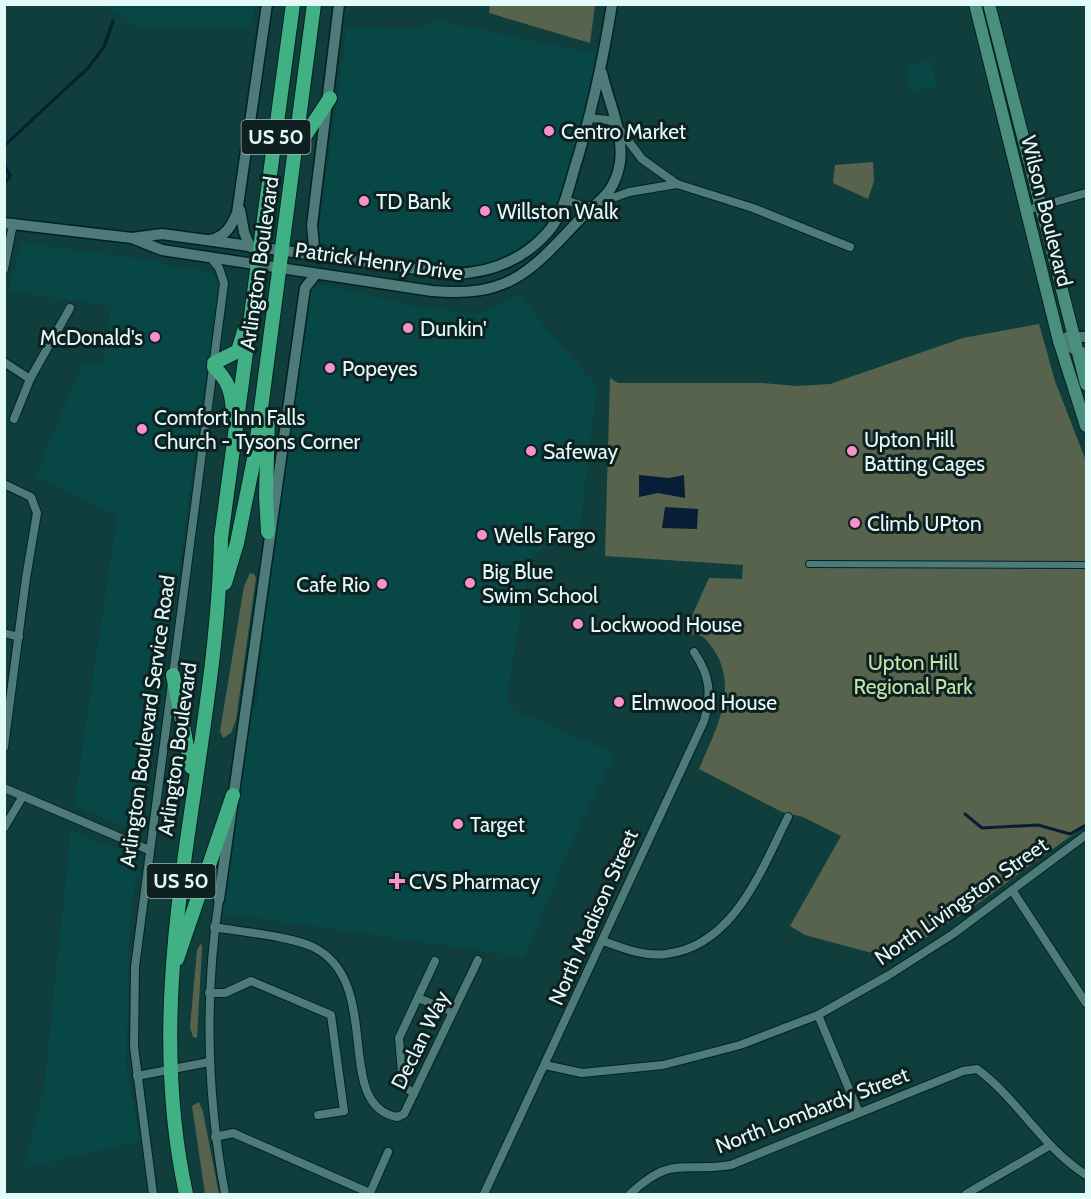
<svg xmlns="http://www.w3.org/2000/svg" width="1091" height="1199" font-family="Cabin,sans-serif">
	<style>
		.built { fill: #074846 }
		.green { fill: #57634d }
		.water { fill: #081d36 }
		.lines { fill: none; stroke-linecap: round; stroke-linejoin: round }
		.stream { stroke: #081d36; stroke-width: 3 }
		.pedestrian-casing { stroke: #002322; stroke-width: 8 }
		.minor-casing { stroke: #002322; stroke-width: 10 }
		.tertiary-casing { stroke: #002322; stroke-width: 13 }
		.secondary-casing { stroke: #002322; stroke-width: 14 }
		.trunk-casing { stroke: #002322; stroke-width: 16 }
		.pedestrian { stroke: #4e7b79; stroke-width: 6 }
		.minor { stroke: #4e7b79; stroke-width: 8 }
		.tertiary { stroke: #4e7b79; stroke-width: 10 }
		.secondary { stroke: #4a8f7e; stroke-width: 12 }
		.trunk { stroke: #42b085; stroke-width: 14 }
		.poi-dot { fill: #f890cb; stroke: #0e2120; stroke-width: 2 }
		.labels { text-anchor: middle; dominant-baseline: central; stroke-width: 6; stroke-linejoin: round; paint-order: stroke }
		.shield { fill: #0e2120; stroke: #a2b9b7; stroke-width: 1.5 }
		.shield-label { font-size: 20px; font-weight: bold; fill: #e2faf8 }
		.poi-label { font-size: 21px; fill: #e2faf8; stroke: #0e2120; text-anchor: start }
		.street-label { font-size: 21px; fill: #e2faf8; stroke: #0e2120 }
		.park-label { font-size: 21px; fill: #c4e4a9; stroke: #0e2120 }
	</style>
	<rect width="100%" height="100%" fill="#0f3e3d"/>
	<g class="built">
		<polygon points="105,5 255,5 252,27 137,26"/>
		<polygon points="435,20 597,54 587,103 558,202 542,229 521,246 502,257 482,265 437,266 414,259 317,244 347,28 419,29"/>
		<polygon points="932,61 936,87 910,91 906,65"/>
		<polygon points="22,243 158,261 169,267 212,272 219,282 143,828 136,832 74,805 117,516 36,475 83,363 103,365 111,306 8,291"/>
		<polygon points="312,285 325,285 415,306 477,315 521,293 539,320 597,386 581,520 577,529 548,541 529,564 507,699 513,709 615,754 581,821 524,957 223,913 252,709 257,703 271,565 306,312"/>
		<polygon points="71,830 138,859 129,932 126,1064 140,1141 24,1168 44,1088"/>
	</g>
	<g class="green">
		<polygon points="490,5 595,5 590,43 489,13"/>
		<polygon points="873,162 874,181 868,199 833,183 835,165"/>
		<path d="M 1039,324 L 1055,381 L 1086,461 L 1086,825 L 980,902 L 894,959 L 805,935 L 790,926 L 841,836 L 803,817 L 782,812 L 699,769 C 716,729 741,685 711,646 C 704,636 699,633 688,635 L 686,629 L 709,578 L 742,579 L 743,565 L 605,556 L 610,378 L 618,383 L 761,383 L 797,386 L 830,384 L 963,338 Z"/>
		<polygon points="250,573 254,574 256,578 236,720 231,733 223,738 220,731 244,586"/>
		<polygon points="201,943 202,948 197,1038 193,1037 190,1027 197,950"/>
		<polygon points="199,1102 203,1112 219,1194 205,1194 192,1106"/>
	</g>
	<g class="water">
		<polygon points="639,475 669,478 684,475 685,498 658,493 639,497"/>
		<polygon points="665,507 698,509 697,529 662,528"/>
	</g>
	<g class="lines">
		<g class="stream">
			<polyline points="4,146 88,68 104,47 113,21"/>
			<polyline points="4,164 10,176 4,184"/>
			<polyline points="965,814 982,828 1038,825 1070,834 1086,825"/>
		</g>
		<defs>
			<polyline id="pedestrian" points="809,564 1086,565"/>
			<g id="minor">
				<polyline points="589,118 608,120 617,126 642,159 677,184 753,208 850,247"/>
				<polyline points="565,200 584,206 593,206"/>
				<polyline points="602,202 629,192 677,184"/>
				<polyline points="1027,210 1086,193"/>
				<polyline points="4,269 13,224"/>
				<polyline points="4,362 30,379"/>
				<polyline points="14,419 30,379 70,308"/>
				<polyline points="4,484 31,497 37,513 26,578 4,747"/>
				<polyline points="4,633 19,637"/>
				<polyline points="4,788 149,850"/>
				<polyline points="4,828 23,796"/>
				<polyline points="1012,890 1086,1003"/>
				<path d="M 219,899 C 204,999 207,1096 225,1194"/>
				<path d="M 214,927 C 241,932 290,936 313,947 C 385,982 332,1105 397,1117 L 404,1114 L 478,960"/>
				<path d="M 603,941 C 623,948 644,957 666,954 C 734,946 761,870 788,817"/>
				<polyline points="209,993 225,993 251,981 331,1015 344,1111 318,1115"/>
				<polyline points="418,998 453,1012"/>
				<polyline points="818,1015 859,1113"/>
				<polyline points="545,1065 582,1073 663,1065 740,1045 818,1015 889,975 953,934 1086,835"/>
				<polyline points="137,1076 209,1062"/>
				<polyline points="414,1094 403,1085 399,1038 435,961"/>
				<polyline points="215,1137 233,1133 370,1193 388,1152"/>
				<polyline points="153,1194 134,1047 135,967 224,283 219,268 211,258"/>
				<path d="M 484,1194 L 704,721 C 712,693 710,676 694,652"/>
				<path d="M 630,1194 C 673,1154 682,1173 731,1165 L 963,1071 L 977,1069 C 1018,1099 1042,1147 1086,1175"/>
				<polyline points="966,1194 1049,1146"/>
			</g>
			<g id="tertiary">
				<polyline points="240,210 244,232 250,247"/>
				<path d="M 4,223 L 132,238 L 162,234 L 453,274 C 490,273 522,261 547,233 C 562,217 568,191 574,170 C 591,116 603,61 612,4"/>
				<path d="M 132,238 L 162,250 L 432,291 C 510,298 531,271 580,219 C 600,199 615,194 620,162 C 624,132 608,101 602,73"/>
				<path d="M 210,240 C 225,237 231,227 237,213 L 267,4"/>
				<polyline points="320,258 314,247 312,225 339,4"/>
				<polyline points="1067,337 1086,337"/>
				<polyline points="1059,341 1077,351 1086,353"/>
				<polyline points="219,899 305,288 316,274"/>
			</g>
			<g id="secondary">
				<polyline points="975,4 1059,341 1086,426"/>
				<polyline points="989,4 1086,384"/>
			</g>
			<g id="trunk">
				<polyline points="299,145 330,98"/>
				<polyline points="214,363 238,351 244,331"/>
				<path d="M 214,367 C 229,381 232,393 233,413"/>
				<polyline points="268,414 266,496 268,532"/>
				<polyline points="225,583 237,543 255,454 314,4"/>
				<polyline points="173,675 191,767"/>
				<polyline points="177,959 233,795"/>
				<path d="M 186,1194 C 137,968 217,761 221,538 L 293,4"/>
			</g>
		</defs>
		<use href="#pedestrian" class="pedestrian-casing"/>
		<use href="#minor" class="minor-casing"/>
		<use href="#tertiary" class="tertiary-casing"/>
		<use href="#secondary" class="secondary-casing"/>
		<use href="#trunk" class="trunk-casing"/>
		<use href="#pedestrian" class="pedestrian"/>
		<use href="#minor" class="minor"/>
		<use href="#tertiary" class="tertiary"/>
		<use href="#secondary" class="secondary"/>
		<use href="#trunk" class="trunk"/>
	</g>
	<g class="poi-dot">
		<circle cx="549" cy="131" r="6"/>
		<circle cx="364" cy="201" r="6"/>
		<circle cx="485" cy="211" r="6"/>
		<circle cx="408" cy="328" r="6"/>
		<circle cx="155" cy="337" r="6"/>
		<circle cx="330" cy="368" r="6"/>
		<circle cx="142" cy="429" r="6"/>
		<circle cx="531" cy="451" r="6"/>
		<circle cx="852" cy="451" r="6"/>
		<circle cx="855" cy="523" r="6"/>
		<circle cx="482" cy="535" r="6"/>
		<circle cx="470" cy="583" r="6"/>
		<circle cx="382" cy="584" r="6"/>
		<circle cx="578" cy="624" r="6"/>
		<circle cx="619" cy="702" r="6"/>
		<circle cx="458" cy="824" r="6"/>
		<path d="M394 872h6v6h6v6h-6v6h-6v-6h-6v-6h6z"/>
	</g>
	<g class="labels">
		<g class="shield">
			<rect x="241.5" y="120" width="69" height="34" rx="4.5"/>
			<rect x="146.5" y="864" width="69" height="34" rx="4.5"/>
		</g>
		<g class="shield-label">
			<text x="276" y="137">US 50</text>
			<text x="181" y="881">US 50</text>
		</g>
		<g class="poi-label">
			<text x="561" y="131">Centro Market</text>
			<text x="376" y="201">TD Bank</text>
			<text x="497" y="211">Willston Walk</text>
			<text x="420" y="328">Dunkin'</text>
			<text x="143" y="337" text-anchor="end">McDonald's</text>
			<text x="342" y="368">Popeyes</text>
			<text x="154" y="417">Comfort Inn Falls<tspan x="154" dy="24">Church - Tysons Corner</tspan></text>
			<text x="864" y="439">Upton Hill<tspan x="864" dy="24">Batting Cages</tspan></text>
			<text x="543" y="451">Safeway</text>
			<text x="867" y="523">Climb UPton</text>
			<text x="494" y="535">Wells Fargo</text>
			<text x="482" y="571">Big Blue<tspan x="482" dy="24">Swim School</tspan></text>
			<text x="370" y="584" text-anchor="end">Cafe Rio</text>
			<text x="590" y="624">Lockwood House</text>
			<text x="631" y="702">Elmwood House</text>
			<text x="470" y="824">Target</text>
			<text x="409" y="881">CVS Pharmacy</text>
		</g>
		<g class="street-label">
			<text transform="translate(1047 211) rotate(76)">Wilson Boulevard</text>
			<text transform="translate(379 261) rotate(8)">Patrick Henry Drive</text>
			<text transform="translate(259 263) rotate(-82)">Arlington Boulevard</text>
			<text transform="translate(147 721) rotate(-82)">Arlington Boulevard Service Road</text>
			<text transform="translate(177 749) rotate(-82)">Arlington Boulevard</text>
			<text transform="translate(961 901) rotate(-35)">North Livingston Street</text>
			<text transform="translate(593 917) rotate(-66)">North Madison Street</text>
			<text transform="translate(420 1040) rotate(-64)">Declan Way</text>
			<text transform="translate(812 1110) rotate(-21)">North Lombardy Street</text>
		</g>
		<g class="park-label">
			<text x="913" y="662">Upton Hill<tspan x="913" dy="24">Regional Park</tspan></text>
		</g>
	</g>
	<rect width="1091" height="1199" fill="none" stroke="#e2faf8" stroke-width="12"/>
</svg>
